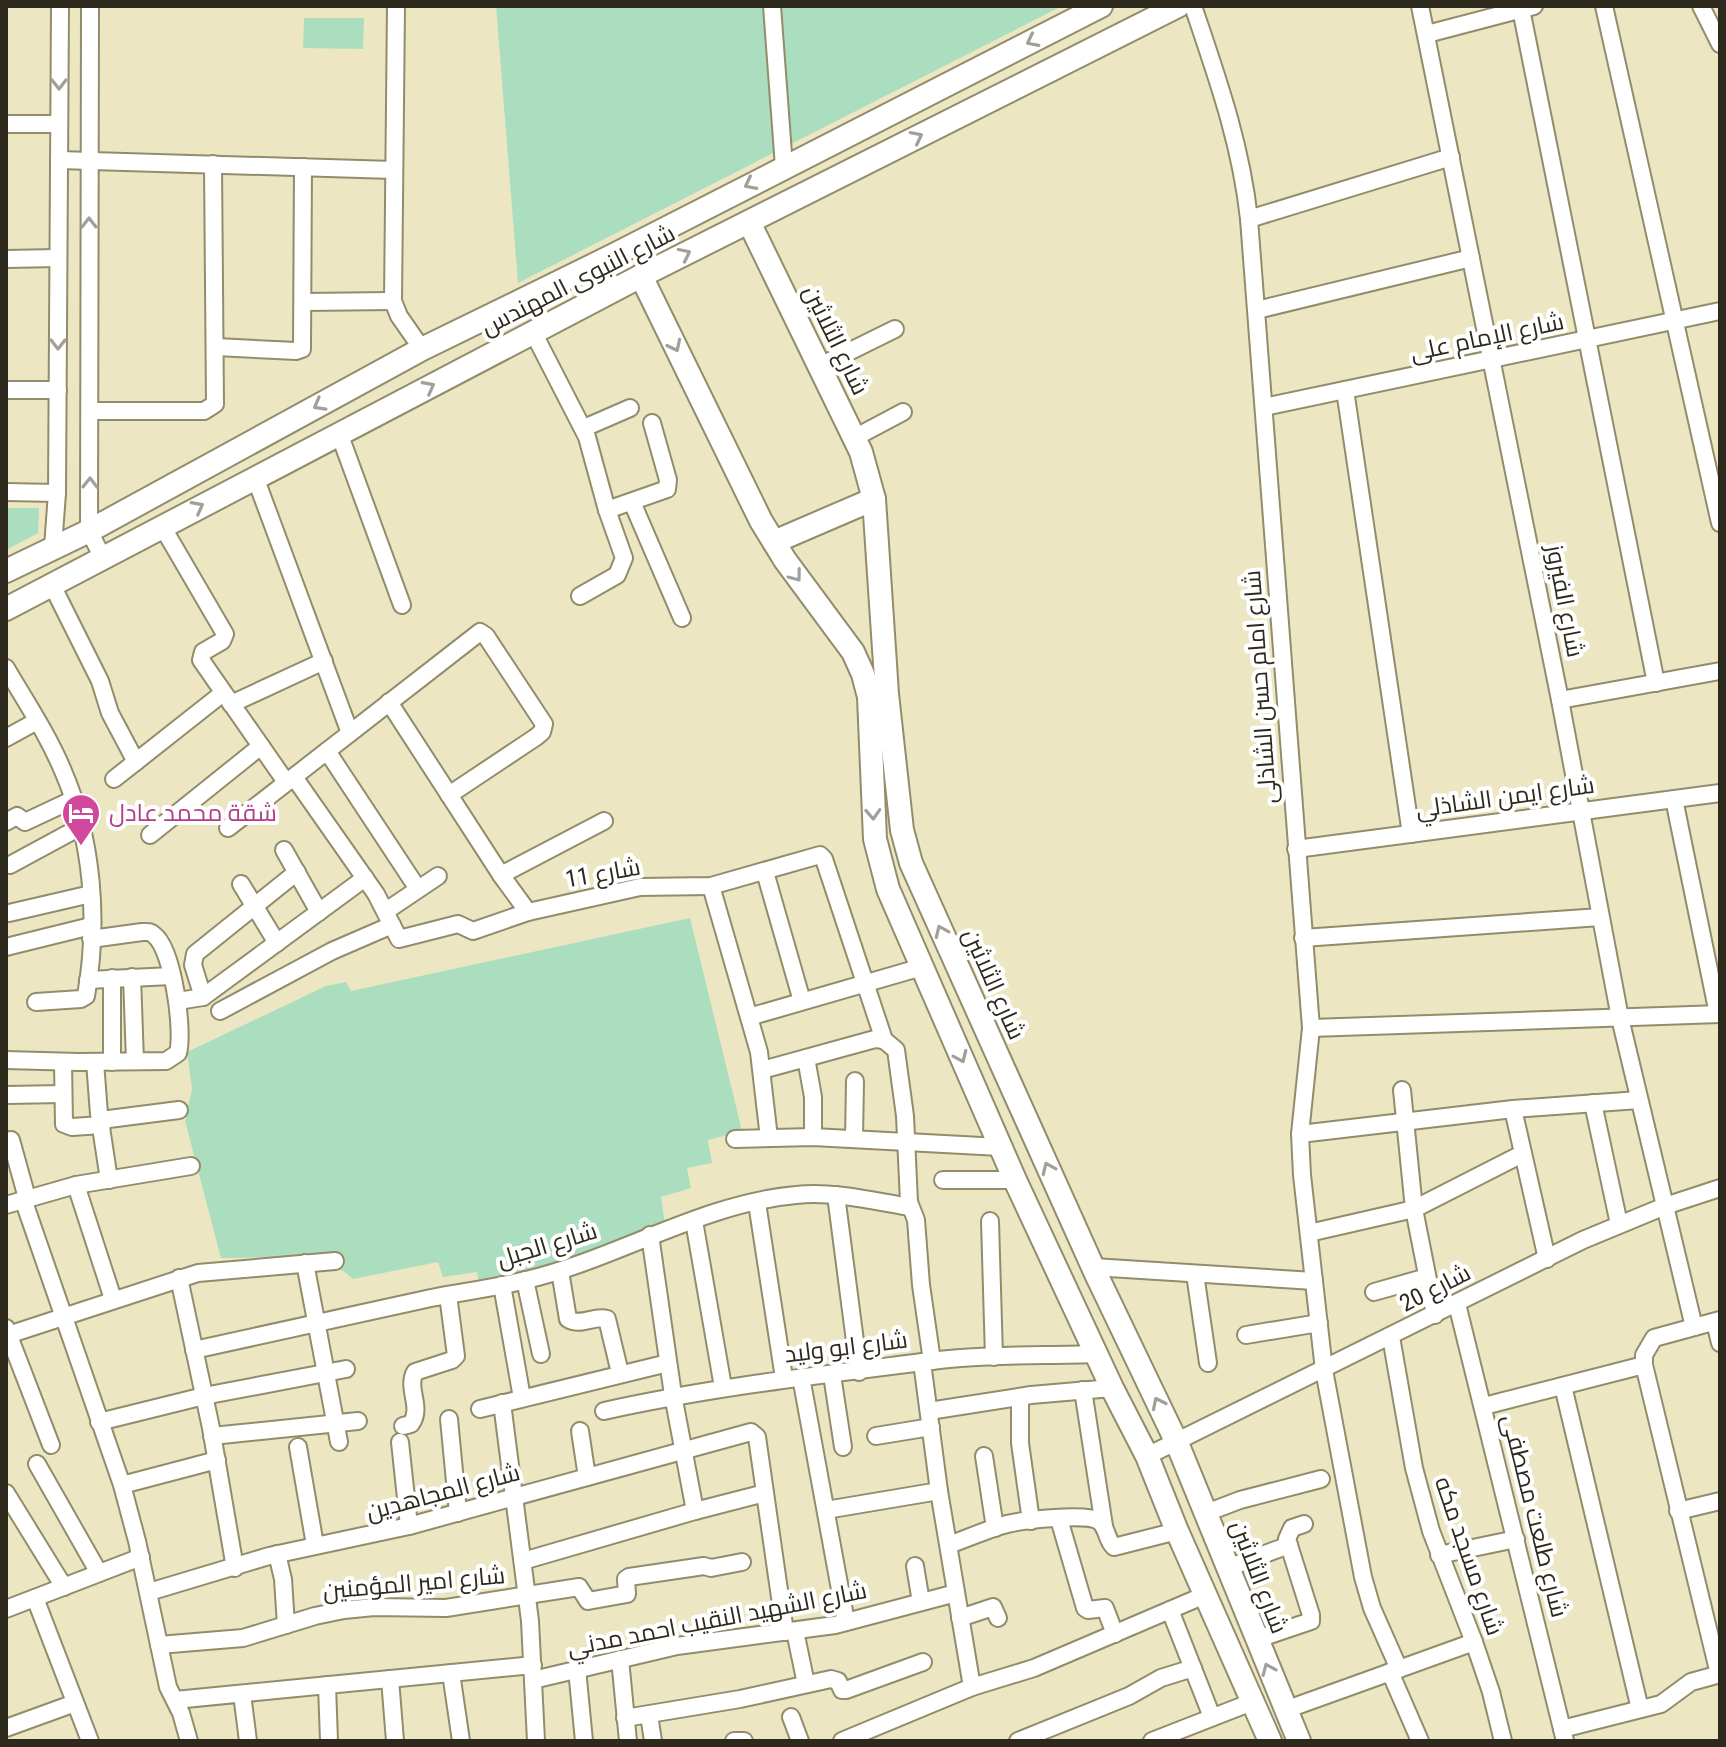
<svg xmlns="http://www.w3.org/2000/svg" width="1726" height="1747" font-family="'Roboto Condensed',Cairo,sans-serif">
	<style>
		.green { fill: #abdebf }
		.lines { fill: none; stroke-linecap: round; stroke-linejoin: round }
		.minor-casing { stroke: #928c6b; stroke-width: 20 }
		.tertiary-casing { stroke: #928c6b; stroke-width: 26 }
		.minor { stroke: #fff; stroke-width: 16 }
		.tertiary { stroke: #fff; stroke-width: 22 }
		.oneway { stroke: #a09f99 }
		.labels { text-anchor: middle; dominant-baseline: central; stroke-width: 8; stroke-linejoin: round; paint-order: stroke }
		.street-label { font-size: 24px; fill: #2d2a1d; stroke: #fff }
		.hotel-label { font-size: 24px; fill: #b23c85; stroke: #fff; text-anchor: start }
	</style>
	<rect width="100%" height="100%" fill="#ede6c3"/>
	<g class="green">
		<polygon points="496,6 1062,6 518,283"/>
		<polygon points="304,18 364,18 363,49 303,48"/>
		<polygon points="6,508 39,508 38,533 6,550"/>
		<path d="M 690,918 L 742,1131 L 708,1140 L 712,1163 L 687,1168 L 691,1188 L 661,1197 L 666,1231 L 480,1288 L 477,1272 L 443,1277 L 438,1262 L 353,1279 C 324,1250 260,1258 221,1258 L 185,1121 L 192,1089 L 187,1052 L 326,986 L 346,982 L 351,991 Z"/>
	</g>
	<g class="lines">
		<defs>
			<g id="minor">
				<polyline points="90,6 89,531 103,558"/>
				<polyline points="396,6 393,301 399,316 422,349"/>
				<polyline points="772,6 784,167"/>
				<path d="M 1193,6 C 1217,77 1241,144 1249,219 L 1311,1028 L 1300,1134 L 1302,1175 L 1324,1370 L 1363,1577 L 1372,1608 L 1399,1669"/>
				<polyline points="1420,6 1560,700 1620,1018 1694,1327"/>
				<polyline points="1604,6 1720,523"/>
				<polyline points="1701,6 1720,44"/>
				<polyline points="1521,9 1656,683"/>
				<polyline points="1427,34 1534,6"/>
				<polyline points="6,124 59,124"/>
				<polyline points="59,160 393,170"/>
				<polyline points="1249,219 1451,157"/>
				<polyline points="6,259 58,258"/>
				<polyline points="303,302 393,301"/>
				<polyline points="1257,310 1471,258"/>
				<polyline points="533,332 587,437 607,510 624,558 617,575 580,596"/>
				<polyline points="216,347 296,351 302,349 303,167"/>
				<polyline points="820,366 895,329"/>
				<polyline points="6,390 58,390"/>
				<polyline points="1345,390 1411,834"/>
				<polyline points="1264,407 1720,311"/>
				<polyline points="91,411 204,411 215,404 213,164"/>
				<polyline points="584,428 630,408"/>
				<polyline points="339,433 402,605"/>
				<polyline points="854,438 903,412"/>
				<polyline points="255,477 350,733"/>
				<polyline points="6,492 57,493"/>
				<polyline points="632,502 682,618"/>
				<polyline points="607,510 667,489 668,480 652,423"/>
				<polyline points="162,526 225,634 222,641 203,652 201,660 286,782"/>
				<polyline points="53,547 57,493 60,6"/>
				<polyline points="52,585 100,681 110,713 136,762"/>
				<path d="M 6,668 C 26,702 48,735 63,771 C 93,840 99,922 86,996 L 81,999 L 36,1002"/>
				<polyline points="1560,700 1720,671"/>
				<polyline points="389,702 501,875 528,912"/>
				<polyline points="231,704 324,661"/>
				<polyline points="6,738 37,721"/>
				<polyline points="327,751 418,889"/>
				<polyline points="294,777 376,894 399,939 458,924 473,931 528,912 640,887 711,886 820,855 824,859 884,1040"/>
				<polyline points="114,779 223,693"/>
				<polyline points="1674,799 1718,1014"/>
				<polyline points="6,822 17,816 25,822 74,799"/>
				<polyline points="228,828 480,632 486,636 544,724 542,732 536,737 449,795"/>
				<polyline points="150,835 261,746"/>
				<polyline points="1296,849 1720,793"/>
				<polyline points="284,850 319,912"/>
				<polyline points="10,865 82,826"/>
				<polyline points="765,872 802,1001"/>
				<polyline points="501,875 604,821"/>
				<polyline points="241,884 277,943"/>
				<polyline points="711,886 759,1052 769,1138"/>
				<polyline points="386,911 438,876"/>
				<polyline points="9,913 91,894"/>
				<polyline points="1303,938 1600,917"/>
				<polyline points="6,947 91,926"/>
				<polyline points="132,977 135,1061"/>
				<polyline points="88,980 172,976"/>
				<polyline points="203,997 193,965 195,954 297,872"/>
				<polyline points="178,1001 203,997 365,878"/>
				<polyline points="220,1011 332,951 392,925"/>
				<polyline points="749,1017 922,967"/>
				<polyline points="1311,1028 1720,1014"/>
				<polyline points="806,1058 813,1097 813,1137"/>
				<path d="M 6,1060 L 79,1062 L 166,1061 L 178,1053 C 184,1031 173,949 154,935 C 150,931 148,932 142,932 L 91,939"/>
				<polyline points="63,1062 64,1124 72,1127 102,1125"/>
				<polyline points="95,1062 99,1114 109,1180"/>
				<polyline points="112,1062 112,978"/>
				<polyline points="762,1070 875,1039 884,1040 896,1050 905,1116 909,1202 916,1220 921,1285 932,1361"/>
				<polyline points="1402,1090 1414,1209 1435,1315"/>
				<polyline points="6,1095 63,1094"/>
				<polyline points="1593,1103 1619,1224"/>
				<polyline points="1513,1109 1547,1259"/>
				<polyline points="101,1120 179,1110"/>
				<polyline points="1300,1134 1513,1109 1639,1100"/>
				<polyline points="735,1139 813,1137 1000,1147"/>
				<polyline points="854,1139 855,1081"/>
				<polyline points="11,1140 27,1198"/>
				<polyline points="943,1180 1015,1180"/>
				<polyline points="76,1185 113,1299"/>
				<polyline points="836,1195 859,1372"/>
				<polyline points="23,1199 122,1485 137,1541 168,1687 181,1713 189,1741"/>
				<polyline points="757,1203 784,1378"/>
				<polyline points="6,1205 76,1185 191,1166"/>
				<polyline points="694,1221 723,1387"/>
				<polyline points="990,1221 994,1357"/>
				<polyline points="1309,1233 1414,1209 1522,1154"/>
				<polyline points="650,1235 673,1395 695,1511"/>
				<polyline points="305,1263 339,1442"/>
				<polyline points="1093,1267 1314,1281"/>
				<path d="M 560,1271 L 568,1319 C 581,1327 594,1315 607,1319 L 620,1373"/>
				<polyline points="1195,1274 1208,1363"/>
				<polyline points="179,1278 211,1428 235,1568"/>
				<polyline points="525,1280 541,1354"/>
				<polyline points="502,1285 522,1398"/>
				<polyline points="1374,1292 1427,1277"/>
				<polyline points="1457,1304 1565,1741"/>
				<polyline points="1715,1322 1720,1343"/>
				<polyline points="6,1328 51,1445"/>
				<polyline points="8,1335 198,1273 335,1261"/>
				<polyline points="1246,1335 1319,1323"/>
				<polyline points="1391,1337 1414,1468 1431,1531 1474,1642 1491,1692 1503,1741"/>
				<path d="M 194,1350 C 273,1332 352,1315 431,1298 C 462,1292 494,1288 526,1280 C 616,1259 703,1203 796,1195 C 834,1191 873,1201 910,1207"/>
				<polyline points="922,1362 939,1491 972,1687"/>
				<polyline points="832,1375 843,1447"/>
				<polyline points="801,1377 846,1622"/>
				<polyline points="1563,1386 1640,1709"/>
				<polyline points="1083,1390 1104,1526"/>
				<polyline points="1020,1397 1020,1443 1031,1521"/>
				<polyline points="502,1403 530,1621 536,1741"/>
				<polyline points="1484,1406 1644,1365"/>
				<polyline points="480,1409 668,1363"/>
				<path d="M 604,1411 C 712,1387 821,1375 931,1361 C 985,1354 1041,1356 1096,1354"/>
				<polyline points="929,1411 1031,1395 1112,1388"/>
				<polyline points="449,1419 458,1513"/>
				<polyline points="99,1422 204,1396 346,1369"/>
				<path d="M 403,1426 L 411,1424 C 423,1407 406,1389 415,1372 L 452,1360 L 456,1356 L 448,1295"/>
				<polyline points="580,1431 587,1477"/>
				<polyline points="212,1436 358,1421"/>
				<polyline points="876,1436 931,1427"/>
				<polyline points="400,1442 409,1526"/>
				<polyline points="298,1447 315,1545"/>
				<polyline points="984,1456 995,1528"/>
				<polyline points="1147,1456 1583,1240 1665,1206 1720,1188"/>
				<polyline points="37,1464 99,1573"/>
				<polyline points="122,1485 217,1460"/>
				<polyline points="6,1493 64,1587"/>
				<polyline points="826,1510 939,1491"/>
				<polyline points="1678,1511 1720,1501"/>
				<polyline points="1206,1513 1240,1500 1321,1479"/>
				<polyline points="1059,1519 1085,1608 1088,1610 1105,1608 1115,1634"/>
				<path d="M 949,1545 C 968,1538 988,1529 1007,1524 C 1023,1520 1087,1513 1099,1521 C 1108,1528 1106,1540 1114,1547 L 1177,1531"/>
				<polyline points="277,1554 283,1579 286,1625"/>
				<polyline points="1439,1555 1516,1539"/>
				<polyline points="523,1561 695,1511 765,1493"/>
				<polyline points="915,1566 921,1602"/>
				<polyline points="1230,1567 1289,1545"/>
				<polyline points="149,1592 269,1556 409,1526 751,1432 757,1437 785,1632"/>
				<polyline points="35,1598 90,1741"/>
				<polyline points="6,1609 141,1557"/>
				<polyline points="1170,1610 1212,1717"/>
				<polyline points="960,1618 993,1607 998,1618"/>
				<polyline points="795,1631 806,1684"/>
				<polyline points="1255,1640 1311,1621 1311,1615 1287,1539 1292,1528 1304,1524"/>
				<polyline points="159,1645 243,1638 315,1616 344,1610 374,1607 446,1608 579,1587 588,1601 627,1594 626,1579 629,1577 704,1566 711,1568 742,1562"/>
				<polyline points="620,1659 628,1741"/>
				<polyline points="577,1669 584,1741"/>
				<polyline points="1390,1672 1420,1741"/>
				<polyline points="451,1673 461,1741"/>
				<polyline points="1719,1674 1644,1365 1644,1355 1654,1338 1720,1320"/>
				<polyline points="390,1679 395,1741"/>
				<polyline points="533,1680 677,1646 835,1625 956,1593"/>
				<polyline points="327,1685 329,1741"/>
				<polyline points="242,1694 248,1741"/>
				<polyline points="175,1700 533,1665"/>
				<polyline points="1285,1710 1474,1642"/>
				<polyline points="649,1715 653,1741"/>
				<polyline points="791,1717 800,1741"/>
				<polyline points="625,1718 740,1699 831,1679 838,1681 842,1690 846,1690 923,1662"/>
				<polyline points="6,1728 75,1703"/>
				<polyline points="1562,1729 1661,1704 1691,1682 1720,1674"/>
				<polyline points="734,1741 744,1741"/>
				<polyline points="842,1741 972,1687 1034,1668 1205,1595"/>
				<polyline points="1018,1741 1129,1696 1161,1678 1193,1668"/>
				<polyline points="1152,1741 1252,1702"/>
			</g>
			<g id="tertiary">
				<polyline points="749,222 861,452 874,499 887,694 902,830 911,863 1096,1274 1177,1443 1299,1741"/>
				<polyline points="641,276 761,521 785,560 853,652 863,674 869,697 875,839 888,889 1015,1180 1112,1388 1147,1456 1177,1531 1270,1741"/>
				<polyline points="774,542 874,499"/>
				<polyline points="6,571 89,531 422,349 614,255 1101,6"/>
				<polyline points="6,609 641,276 1178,6"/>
			</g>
		</defs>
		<use href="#minor" class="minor-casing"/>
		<use href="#tertiary" class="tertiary-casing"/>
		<use href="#minor" class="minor"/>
		<use href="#tertiary" class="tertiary"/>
	</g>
	<defs><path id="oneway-chevron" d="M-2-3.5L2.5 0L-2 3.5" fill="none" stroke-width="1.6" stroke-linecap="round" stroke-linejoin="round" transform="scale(2)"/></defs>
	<g class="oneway">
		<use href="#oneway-chevron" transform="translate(1032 41) rotate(153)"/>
		<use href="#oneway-chevron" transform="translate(59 84) rotate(90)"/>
		<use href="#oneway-chevron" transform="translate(917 137) rotate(-27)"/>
		<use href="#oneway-chevron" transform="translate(750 184) rotate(153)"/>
		<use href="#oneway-chevron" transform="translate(89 223) rotate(-90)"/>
		<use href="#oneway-chevron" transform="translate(685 254) rotate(-26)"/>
		<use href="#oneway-chevron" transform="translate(58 344) rotate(90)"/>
		<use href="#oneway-chevron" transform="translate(675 346) rotate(64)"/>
		<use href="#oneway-chevron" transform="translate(429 387) rotate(-28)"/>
		<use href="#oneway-chevron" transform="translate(319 405) rotate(151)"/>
		<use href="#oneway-chevron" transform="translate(90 483) rotate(-89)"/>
		<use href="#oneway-chevron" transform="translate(198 507) rotate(-28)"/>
		<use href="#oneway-chevron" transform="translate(796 576) rotate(53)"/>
		<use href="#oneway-chevron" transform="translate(873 814) rotate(87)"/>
		<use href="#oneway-chevron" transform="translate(941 931) rotate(-114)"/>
		<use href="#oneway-chevron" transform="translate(961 1057) rotate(66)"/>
		<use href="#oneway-chevron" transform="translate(1048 1168) rotate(-114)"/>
		<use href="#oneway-chevron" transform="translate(1158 1403) rotate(-116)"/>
		<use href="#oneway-chevron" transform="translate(1268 1669) rotate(-113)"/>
	</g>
	<defs>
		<symbol id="hotel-pin" viewBox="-11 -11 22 30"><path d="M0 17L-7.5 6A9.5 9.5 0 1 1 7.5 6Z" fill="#d1479c" stroke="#fff"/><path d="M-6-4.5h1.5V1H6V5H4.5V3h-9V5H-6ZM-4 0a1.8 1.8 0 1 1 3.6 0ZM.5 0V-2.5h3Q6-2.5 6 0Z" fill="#fff"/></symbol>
	</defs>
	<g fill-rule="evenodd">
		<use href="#hotel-pin" x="59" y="791" width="44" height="60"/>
	</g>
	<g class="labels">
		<g class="street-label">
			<text transform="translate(578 280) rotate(-27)">شارع النبوى المهندس</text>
			<text transform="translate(1487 337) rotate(-12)">شارع الإمام على</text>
			<text transform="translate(836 340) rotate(64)">شارع الثلاثين</text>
			<text transform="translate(1565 601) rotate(79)">شارع الفيروز</text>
			<text transform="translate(1260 687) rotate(-94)">شارع امام حسن الشاذلى</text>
			<text transform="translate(1505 797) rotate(-8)">شارع ايمن الشاذلي</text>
			<text transform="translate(603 873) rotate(-10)">شارع 11</text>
			<text transform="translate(994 984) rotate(66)">شارع الثلاثين</text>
			<text transform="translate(547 1245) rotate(-17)">شارع الجبل</text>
			<text transform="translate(1435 1288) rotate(-27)">شارع 20</text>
			<text transform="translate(846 1347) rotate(-7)">شارع ابو وليد</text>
			<text transform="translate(443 1492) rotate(-15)">شارع المجاهدين</text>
			<text transform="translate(1535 1516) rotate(76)">شارع طلعت مصطفى</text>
			<text transform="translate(1469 1556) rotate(71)">شارع مسجد مكه</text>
			<text transform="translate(1259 1577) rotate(69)">شارع الثلاثين</text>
			<text transform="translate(414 1583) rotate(-5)">شارع امير المؤمنين</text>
			<text transform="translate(717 1619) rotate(-11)">شارع الشهيد النقيب احمد مدني</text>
		</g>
		<g class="hotel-label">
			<text x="109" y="813">شقة محمد عادل</text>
		</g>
	</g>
	<rect width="1726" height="1747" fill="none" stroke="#2d2a1d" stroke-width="16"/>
</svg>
